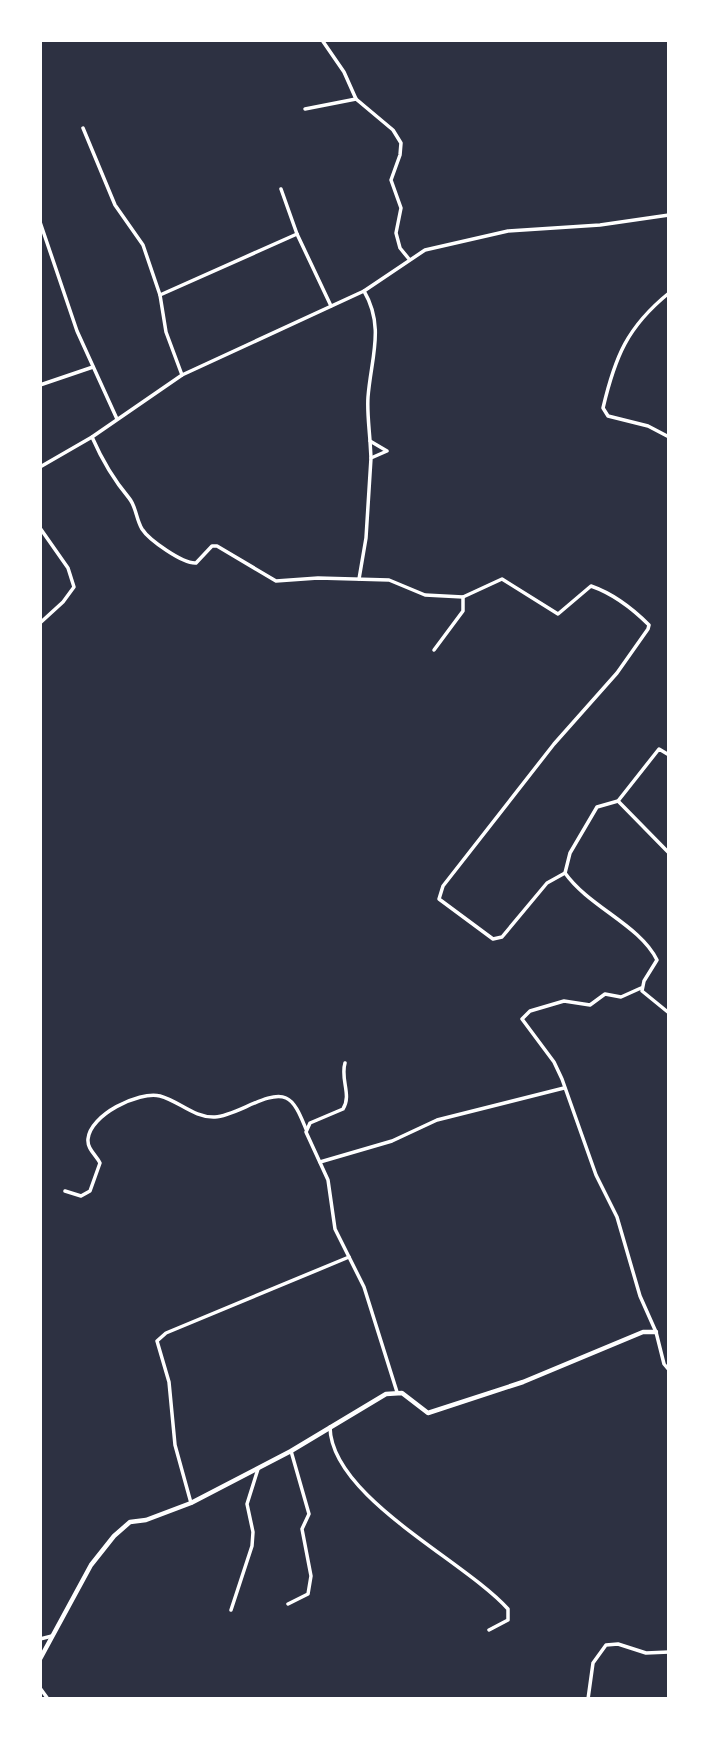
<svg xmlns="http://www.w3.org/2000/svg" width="709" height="1739" font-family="Ubuntu,sans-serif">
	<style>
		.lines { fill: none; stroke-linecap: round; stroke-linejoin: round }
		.minor { stroke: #fff; stroke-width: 3.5 }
		.tertiary { stroke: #fff; stroke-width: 4.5 }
	</style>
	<rect width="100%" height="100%" fill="#2d3142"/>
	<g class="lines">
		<g class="minor">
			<polyline points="322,40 344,72 356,99 393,130 401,143 400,155 391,180 401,208 396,233 400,248 409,259"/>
			<polyline points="305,109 356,99"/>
			<polyline points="83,128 115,205 143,245 160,295"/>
			<polyline points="281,189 297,234 331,306"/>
			<polyline points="40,222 77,331 117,419"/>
			<path d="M 669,293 C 627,327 615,357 603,408 L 608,416 L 648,426 L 669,437"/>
			<polyline points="182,375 166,332 160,295 297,234"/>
			<polyline points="40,385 93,367"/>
			<path d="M 92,437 C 102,460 113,479 129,498 C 136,506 136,519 142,529 C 149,540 183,564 196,563 L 212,546 L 217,546 L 276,581 L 318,578 L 389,580 L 425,595 L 463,597 L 502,579 L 558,614 L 591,586 C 614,594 632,608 649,625 L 648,629 L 617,673 L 554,744 L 443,886 L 439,899 L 493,939 L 502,937 L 547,883 L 565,873"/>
			<polyline points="370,441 371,458"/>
			<polyline points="40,467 92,437 182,375 364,291 425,250 508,231 600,225 669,215"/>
			<polyline points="40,528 68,568 74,587 63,602 40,623"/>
			<path d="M 359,579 L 366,538 L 371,458 L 387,451 L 370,441 C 369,426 367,411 368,397 C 371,358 385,327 364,291"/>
			<polyline points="434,650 463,611 463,597"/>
			<path d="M 669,755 L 659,749 L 618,801 L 597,807 L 570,853 L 565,873 C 589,907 640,925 657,960 L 644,981 L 642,991 L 669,1013"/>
			<polyline points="618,801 669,853"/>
			<polyline points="641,988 621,997 605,994 590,1005 564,1001 530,1011 522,1019 554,1062 562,1079 596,1175 617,1217 640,1296 656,1332 664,1364 669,1370"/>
			<path d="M 345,1063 C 340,1079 352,1095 343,1109 L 310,1123 L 306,1132 L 328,1180 L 335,1229 L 364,1287 L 397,1392"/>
			<polyline points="320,1162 392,1141 437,1120 564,1088"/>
			<path d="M 65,1191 L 81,1196 L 90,1191 L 100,1163 C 96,1155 87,1149 88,1139 C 90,1115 138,1091 160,1096 C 179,1101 194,1118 215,1117 C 236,1116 269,1090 286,1098 C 296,1102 302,1120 306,1129"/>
			<path d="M 330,1427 C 331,1497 464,1560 508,1609 L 508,1620 L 489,1630"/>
			<polyline points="191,1503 175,1445 169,1382 157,1341 166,1333 349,1257"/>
			<polyline points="288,1604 308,1594 311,1576 302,1529 309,1514 291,1451"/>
			<polyline points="231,1610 252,1546 253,1532 247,1504 258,1469"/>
			<polyline points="40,1639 52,1636"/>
			<polyline points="40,1688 48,1699"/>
			<polyline points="588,1699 593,1663 606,1645 618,1644 646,1653 669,1652"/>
		</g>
		<polyline class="tertiary" points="40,1659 91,1565 114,1536 130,1522 146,1520 191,1503 291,1451 386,1394 402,1393 428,1413 523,1382 643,1332 656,1332"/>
	</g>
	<rect width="709" height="1739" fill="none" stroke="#ffffff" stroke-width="84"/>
</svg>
